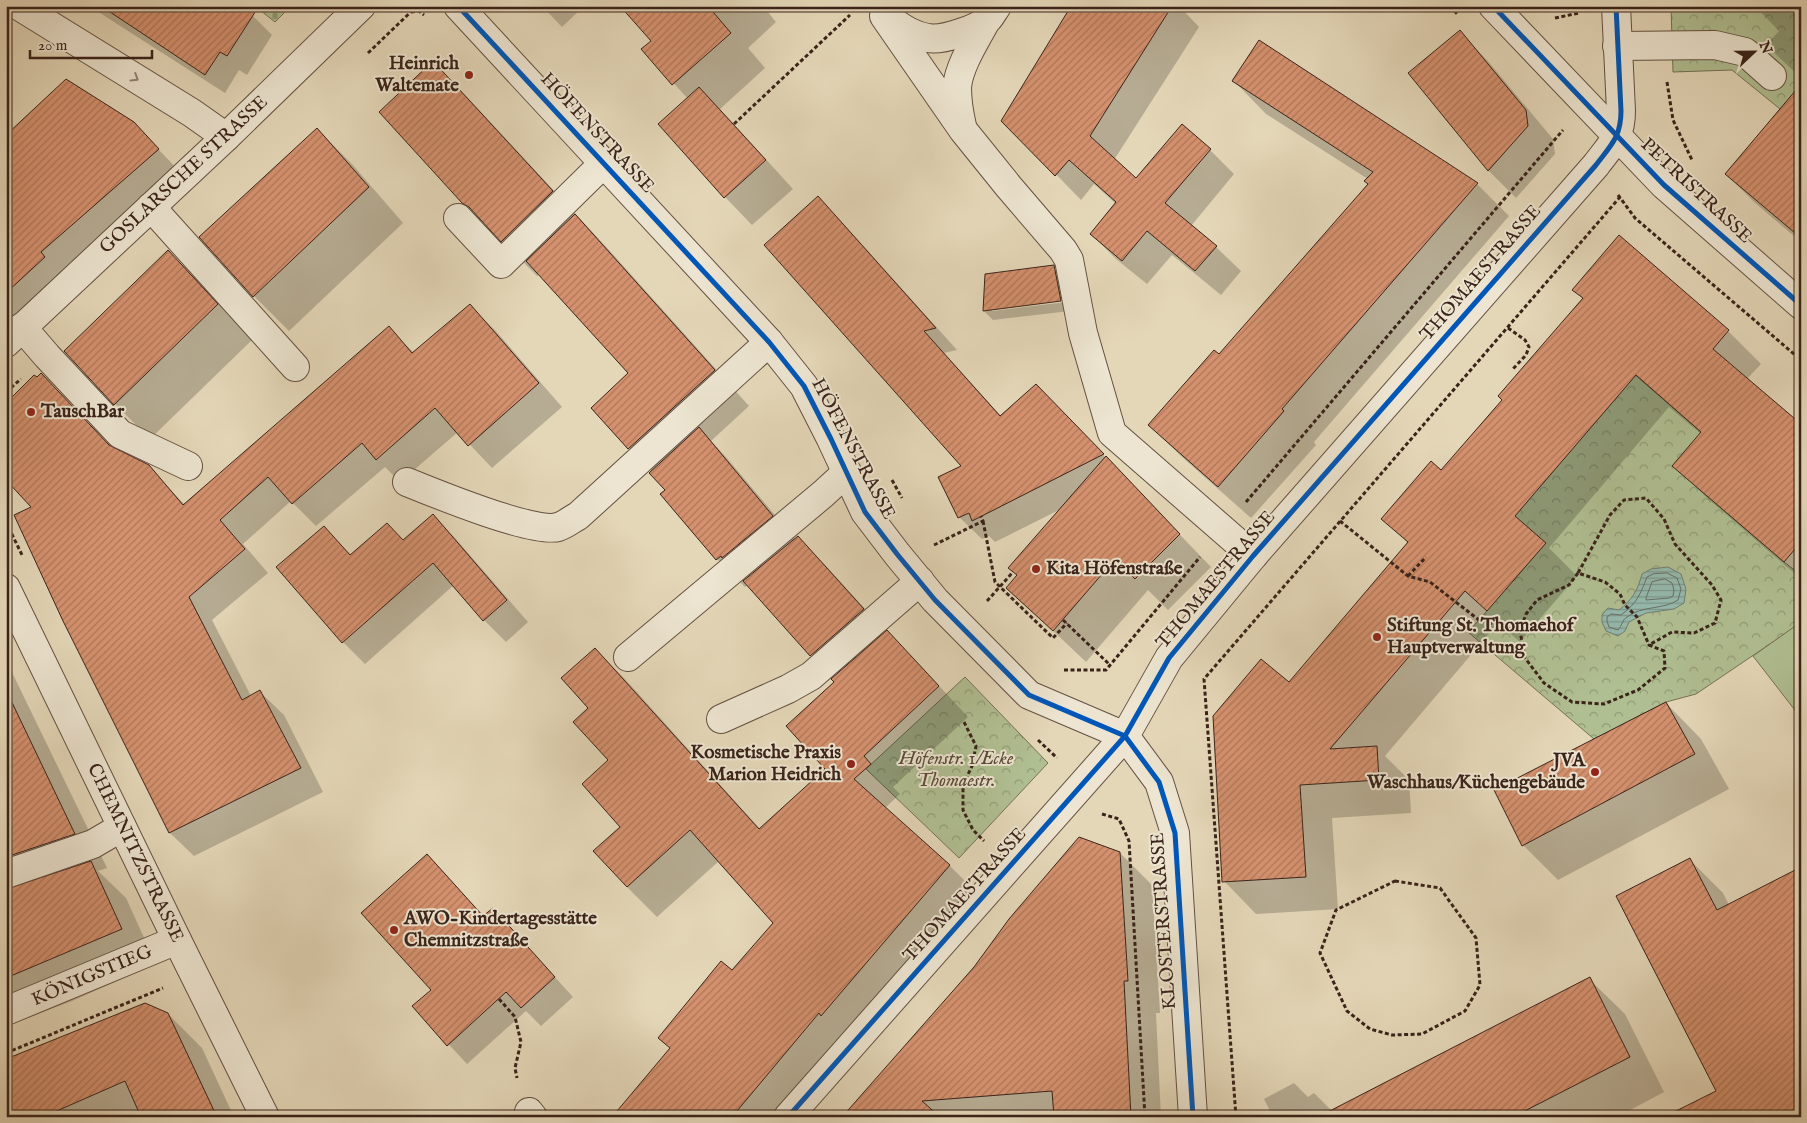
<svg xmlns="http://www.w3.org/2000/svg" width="1807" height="1123" font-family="'IM FELL English',serif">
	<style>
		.cemetery { fill: url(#cemetery-stones); stroke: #757156 }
		.park { fill: url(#park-crowns); stroke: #757156 }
		.garden { fill: #b0bf92; stroke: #757156 }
		.water { fill: url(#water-rules); stroke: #717e73 }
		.shadow { fill: #0003; fill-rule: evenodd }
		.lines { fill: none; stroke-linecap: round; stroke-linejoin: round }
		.shore { stroke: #686e64; stroke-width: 1 }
		.building { fill: url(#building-hatch); stroke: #3a231a }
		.minor-casing { stroke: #645042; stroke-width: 30 }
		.path { stroke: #3a231a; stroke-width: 3; stroke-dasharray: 4 2.5; stroke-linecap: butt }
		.minor { stroke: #ede5d1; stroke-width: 28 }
		.cycleway-casing { stroke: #ede5d1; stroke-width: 8 }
		.cycleway { stroke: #0057b8; stroke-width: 5 }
		.oneway { stroke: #948476 }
		.poi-dot { fill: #8f2418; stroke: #ede5d1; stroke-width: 2 }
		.labels { text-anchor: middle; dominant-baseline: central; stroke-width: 4; stroke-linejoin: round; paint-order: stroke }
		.poi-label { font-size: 19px; font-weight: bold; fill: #3a231a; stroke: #ede5d1; text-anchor: start }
		.street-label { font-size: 19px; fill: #3a231a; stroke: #ede5d1 }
		.park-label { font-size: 19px; font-style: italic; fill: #584a38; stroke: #ede5d1 }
	</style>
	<defs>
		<pattern id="cemetery-stones" width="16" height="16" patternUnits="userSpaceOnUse" patternTransform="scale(1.25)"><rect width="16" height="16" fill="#b0bf92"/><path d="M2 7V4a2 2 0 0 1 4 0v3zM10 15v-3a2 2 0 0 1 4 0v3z" fill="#909b76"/></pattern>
		<pattern id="park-crowns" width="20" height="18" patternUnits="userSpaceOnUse" patternTransform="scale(1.25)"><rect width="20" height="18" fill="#b0bf92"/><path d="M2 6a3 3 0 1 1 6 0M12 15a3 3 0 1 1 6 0" fill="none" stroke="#909b76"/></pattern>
		<pattern id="water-rules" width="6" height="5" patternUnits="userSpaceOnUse" patternTransform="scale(1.25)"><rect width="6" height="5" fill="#95baaf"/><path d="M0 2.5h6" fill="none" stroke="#7b978e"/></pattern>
		<pattern id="building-hatch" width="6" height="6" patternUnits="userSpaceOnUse" patternTransform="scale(1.25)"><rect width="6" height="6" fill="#d5916e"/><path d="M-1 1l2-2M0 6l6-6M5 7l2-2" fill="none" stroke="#ae765a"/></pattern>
	</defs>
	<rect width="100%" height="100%" fill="#e4d7b8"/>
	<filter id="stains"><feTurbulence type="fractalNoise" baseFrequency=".004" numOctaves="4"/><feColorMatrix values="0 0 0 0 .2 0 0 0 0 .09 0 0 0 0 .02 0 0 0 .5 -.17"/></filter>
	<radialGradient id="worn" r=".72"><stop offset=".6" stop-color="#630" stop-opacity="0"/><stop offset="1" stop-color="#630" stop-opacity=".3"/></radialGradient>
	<polygon class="cemetery" points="255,6 291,6 275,22"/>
	<g class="park">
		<polygon points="1671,6 1801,6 1801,126 1732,70 1673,72"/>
		<polygon points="1604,348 1701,432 1784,562 1801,575 1801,623 1696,694 1666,702 1594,739 1468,632 1487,611 1484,489"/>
		<polygon points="965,677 1048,763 959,858 866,769"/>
	</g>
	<polygon class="garden" points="1801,622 1801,718 1753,656"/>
	<path class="water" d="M 1668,567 L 1681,574 L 1686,589 L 1684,603 L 1674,609 L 1646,613 L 1629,622 L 1625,631 L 1618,636 L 1606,631 L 1602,622 L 1602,615 L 1608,608 L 1619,610 C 1632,600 1638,590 1642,574 L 1651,569 Z"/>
	<g class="shadow">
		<polygon points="89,6 238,6 253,16 272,35 247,75 239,70 225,93"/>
		<polygon points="542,6 584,6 562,27"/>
		<polygon points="645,6 763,6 776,22 748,48 765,68 720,109 793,189 752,225 725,197 688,99 643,49 652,41"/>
		<polygon points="964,6 986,6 967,9"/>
		<polygon points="1073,6 1179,6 1199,27 1114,160 1137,180 1210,150 1234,174 1191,226 1216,247 1241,271 1221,295 1172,255 1147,284 1116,259 1091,234 1116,204 1094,184 1081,200 1003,120"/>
		<polygon points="1755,6 1801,6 1801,78 1766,45 1779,31"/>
		<polygon points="1459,32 1487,60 1553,139 1555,154 1516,198 1489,171 1409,73"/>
		<polygon points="433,63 468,98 610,251 749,406 711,441 726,457 796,540 798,538 826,566 887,633 917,662 968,717 893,787 900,794 885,808 950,866 980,896 787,1117 614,1117 732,972 775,923 719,861 657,917 627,887 622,827 609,760 590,708 595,649 625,679 760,829 826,769 836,682 834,678 748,585 745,587 717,559 662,494 666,490 652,472 592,408 630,373 540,274 537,276 463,202"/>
		<polygon points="1234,81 1477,184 1509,216 1314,442 1316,445 1251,518 1182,457 1149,425 1219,356 1369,184 1368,179 1266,114"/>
		<polygon points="133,123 184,176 6,341 6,201"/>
		<polygon points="317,129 352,164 403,223 289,331 254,296"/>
		<polygon points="1801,146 1801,242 1754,202 1726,174"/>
		<polygon points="818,198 840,220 957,350 944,353 1002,417 1058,408 1211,567 1168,610 1148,590 1086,662 1008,588 1018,576 1010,568 1061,509 995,542 989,536 982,539 959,517 963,467"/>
		<polygon points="1619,237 1728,331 1761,364 1747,379 1801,425 1801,579 1707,498 1674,466 1701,434 1669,407 1549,548 1577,576 1520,642 1498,623 1385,756 1409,780 1411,813 1332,818 1338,909 1256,914 1224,881 1289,684 1409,544 1383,519 1441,472 1504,400 1583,299 1573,289"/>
		<polygon points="168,251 203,286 252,340 150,439 115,404"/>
		<path d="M 1053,267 L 1063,276 L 1070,311 L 993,320 L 984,311 ZM 1067,299 L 1067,302 L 992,311 L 992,309 Z"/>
		<polygon points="470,306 494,329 562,407 492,468 458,432 400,482 385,467 316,526 291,501 243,544 268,573 212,620 251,696 260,692 284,715 323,792 194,856 170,833 64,620 33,507 37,379 41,374 111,447 148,466 185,505 389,328 414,353"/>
		<polygon points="433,516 455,538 528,622 506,642 484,620 454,585 365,664 343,642 324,527 352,556 404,541"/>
		<polygon points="6,660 107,868 98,871 126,898 156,964 72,1001 6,1026 6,899 19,886 6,874"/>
		<polygon points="1666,703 1701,739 1729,789 1558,880 1523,845"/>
		<polygon points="1120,853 1152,885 1160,1013 1156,1013 1161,1117 843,1117"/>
		<polygon points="427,855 484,917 493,909 573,997 541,1026 526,1011 467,1064 414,1007 433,990"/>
		<polygon points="1690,860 1723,893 1729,905 1801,1117"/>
		<polygon points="1589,979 1625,1014 1664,1092 1617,1117 1269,1117 1272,1115 1264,1099 1294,1083 1308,1097 1314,1093 1332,1111"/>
		<polygon points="168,1014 202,1048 234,1117 6,1117"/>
	</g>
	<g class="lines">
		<g class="shore">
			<path d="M 1667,573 L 1677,578 L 1681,589 L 1678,600 C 1663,610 1643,605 1627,617 C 1622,620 1622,626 1618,630 L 1609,627 L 1607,621 L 1607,617 L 1611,614 L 1621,615 C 1637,603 1640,595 1647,577 L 1653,574 Z"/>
			<polygon points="1665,579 1672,583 1674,590 1673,596 1669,598 1646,600 1646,598 1652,582"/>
		</g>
	</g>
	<g class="building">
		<polygon points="101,6 259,6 227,56 220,52 205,75"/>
		<polygon points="620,6 708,6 731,33 672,85 641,49 651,41"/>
		<polygon points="1071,6 1172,6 1090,136 1136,178 1182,124 1211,149 1165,203 1217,246 1195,271 1147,231 1122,261 1090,234 1116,202 1069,160 1055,176 1001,121"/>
		<polygon points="1460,30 1526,110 1528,126 1488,171 1408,73"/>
		<polygon points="1259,40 1478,183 1282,409 1284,411 1218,487 1148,425 1214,350 1219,354 1368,184 1364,181 1373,172 1232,81"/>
		<polygon points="433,61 553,191 501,242 469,207 462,203 379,112"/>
		<polygon points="66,79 134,122 159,149 41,252 45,257 6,293 6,135"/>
		<polygon points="1801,84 1801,238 1725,174"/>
		<polygon points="699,87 766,160 724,198 658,124"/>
		<polygon points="317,128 369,187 253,297 199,237"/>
		<polygon points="818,196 936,328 924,331 1000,416 1036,384 1104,454 972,521 969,513 958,518 938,477 961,466 764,245"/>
		<polygon points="575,214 715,370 628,449 591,408 628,373 526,261"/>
		<polygon points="1619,235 1729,330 1713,349 1801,424 1801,542 1784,562 1672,466 1701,432 1636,375 1515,516 1546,543 1487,611 1465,591 1330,749 1377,746 1379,780 1300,785 1306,877 1222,882 1213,716 1261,659 1289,682 1408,542 1381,519 1431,461 1441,470 1502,400 1498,396 1583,298 1572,290"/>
		<polygon points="168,250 218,304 114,405 64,351"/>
		<polygon points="1054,265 1061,301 983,311 985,274"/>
		<polygon points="470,304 539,383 468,446 435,408 376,460 362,443 292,504 268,477 220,520 245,549 189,597 242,700 260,690 301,768 169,833 63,621 14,515 31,507 6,480 6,403 34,375 37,377 41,373 109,445 149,465 183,505 389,326 412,353"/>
		<polygon points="699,427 773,516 722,558 721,556 716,560 660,494 665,490 649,473"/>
		<polygon points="1106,456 1180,534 1135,579 1115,559 1053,631 1006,588 1017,575 1008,568"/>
		<polygon points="433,514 507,600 483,621 433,563 342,643 276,567 324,526 350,555 387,523 403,540"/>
		<polygon points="798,536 864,609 810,656 743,581"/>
		<polygon points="887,630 939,686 864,756 871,764 854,779 950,865 821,1016 819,1013 732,1117 612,1117 670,1048 658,1038 721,961 732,970 773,923 690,830 627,887 593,851 620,827 582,784 608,760 573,722 588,708 561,678 595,648 759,829 825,769 786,726 834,682 831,679"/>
		<polygon points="6,690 75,834 6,857"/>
		<polygon points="1666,702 1695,754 1522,846 1494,790"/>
		<polygon points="1079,837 1120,852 1128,981 1124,981 1131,1117 1054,1117 1052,1091 922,1101 940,1117 842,1117 974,967 1009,919"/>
		<polygon points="427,854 483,916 493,908 555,977 521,1008 506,992 447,1046 412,1006 431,990 361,913"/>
		<polygon points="1690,858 1717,910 1801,867 1801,1117 1664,1117 1716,1091 1616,896"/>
		<polygon points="91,861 122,929 6,978 6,889"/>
		<polygon points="1590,977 1630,1057 1513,1117 1318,1117"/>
		<polygon points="145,1003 168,1013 217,1117 141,1117 125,1081 43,1117 6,1117 6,1059"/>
	</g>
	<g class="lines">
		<defs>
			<g id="minor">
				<polyline points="19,6 192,113 226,137"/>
				<polyline points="458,6 769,342 804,386 831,439 865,512 897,554 935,600 1029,695 1125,736"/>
				<polyline points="1493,6 1664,185 1801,305"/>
				<polyline points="884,16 963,130 1009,187 1063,250 1069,260 1083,333 1112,433 1253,556"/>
				<path d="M 889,19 C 901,27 913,36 928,38 C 942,41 977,29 988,19 C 991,16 994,10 997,6"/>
				<polyline points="1617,46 1715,45 1745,52 1772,76"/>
				<path d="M 962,126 C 959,113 957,100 957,87 C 959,65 977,38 987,19"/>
				<polyline points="151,207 295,367"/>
				<polyline points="458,218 501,264 604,163"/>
				<polyline points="22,327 47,356 120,434 188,466"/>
				<polyline points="6,343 226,137 361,6"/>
				<path d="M 407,482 C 434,493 534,534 558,527 C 565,525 572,519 578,516 L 769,342"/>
				<polyline points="6,588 177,940 265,1117"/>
				<polyline points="628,657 823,494 847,472"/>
				<polyline points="721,719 788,689 811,676 920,581"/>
				<polyline points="1125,736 1159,782 1175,833 1193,1117"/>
				<polyline points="6,874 93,844 122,827"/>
				<polyline points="6,1011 177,940"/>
				<polyline points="529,1112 533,1117"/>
				<path d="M 788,1117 L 1125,736 L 1169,658 L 1253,556 L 1596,165 C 1611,145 1621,137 1621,111 L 1616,6"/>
			</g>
		</defs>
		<use href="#minor" class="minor-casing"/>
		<g class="path">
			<polyline points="1450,6 1458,15"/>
			<polyline points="411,12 419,11 424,15"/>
			<polyline points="1555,18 1579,13 1579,11"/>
			<polyline points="368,53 417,6"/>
			<polyline points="1667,82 1673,120 1692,160"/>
			<polyline points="734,124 850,15"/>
			<polyline points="1618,195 1635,218 1801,360"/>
			<polyline points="1508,328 1525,340 1529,347 1526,355 1512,370"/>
			<polyline points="6,392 21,379"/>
			<polyline points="892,480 902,498"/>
			<polyline points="1246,502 1563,130"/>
			<polyline points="983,521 995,582 1053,638 1067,623"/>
			<polyline points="1340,521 1408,576 1430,582 1479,620 1520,631"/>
			<polyline points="6,522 23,557"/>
			<polyline points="934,545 983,521 981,516"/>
			<polyline points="1578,573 1569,585 1537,600 1526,614 1520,631 1525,658 1544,683 1572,702 1604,704 1638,690 1665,668 1664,651 1649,645 1672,632 1694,633 1715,623 1721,600 1712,585 1675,544 1664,519 1646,498 1624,500 1610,515 1578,573 1605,582 1620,594 1625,605 1637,617 1649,645"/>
			<polyline points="1408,576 1426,557"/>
			<polyline points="987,601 1013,572"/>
			<polyline points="1063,620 1110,665"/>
			<polyline points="1064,670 1106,670 1200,557"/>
			<polyline points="964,722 976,746 972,766 963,785 963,810 973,830 984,841"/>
			<polyline points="1038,740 1057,758"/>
			<polyline points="1102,814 1119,819 1129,841 1145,1117"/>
			<polygon points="1395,881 1440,888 1476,938 1480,985 1465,1011 1422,1034 1392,1035 1370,1029 1347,1011 1320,953 1336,910"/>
			<polyline points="499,999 515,1017 521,1042 515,1068 517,1078"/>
			<polyline points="6,1053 163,988"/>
			<polyline points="1236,1117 1204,679 1620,197"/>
		</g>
		<use href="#minor" class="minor"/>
		<defs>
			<g id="cycleway">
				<polyline points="458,6 769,342 804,386 831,439 865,512 897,554 935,600 1029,695 1125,736"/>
				<polyline points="1493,6 1664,185 1801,305"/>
				<polyline points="1125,736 1159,782 1175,833 1193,1117"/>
				<path d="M 788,1117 L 1125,736 L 1169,658 L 1253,556 L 1596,165 C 1611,145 1621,137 1621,111 L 1616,6"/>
			</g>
		</defs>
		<use href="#cycleway" class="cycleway-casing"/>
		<use href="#cycleway" class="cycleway"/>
	</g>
	<defs><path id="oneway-chevron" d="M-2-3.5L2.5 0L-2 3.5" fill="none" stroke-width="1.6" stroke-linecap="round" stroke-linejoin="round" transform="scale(1.25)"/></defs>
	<use class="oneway" href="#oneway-chevron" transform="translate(135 78) rotate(32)"/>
	<g class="poi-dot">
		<circle cx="469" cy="75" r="5"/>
		<circle cx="31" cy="412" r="5"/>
		<circle cx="1036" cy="569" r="5"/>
		<circle cx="1377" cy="637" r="5"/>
		<circle cx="851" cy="764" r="5"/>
		<circle cx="1595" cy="772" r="5"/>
		<circle cx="394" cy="930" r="5"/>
	</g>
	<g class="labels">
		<g class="poi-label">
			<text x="459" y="64" text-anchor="end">Heinrich<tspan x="459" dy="22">Waltemate</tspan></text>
			<text x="41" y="412">TauschBar</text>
			<text x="1046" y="569">Kita Höfenstraße</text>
			<text x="1387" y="626">Stiftung St. Thomaehof<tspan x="1387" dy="22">Hauptverwaltung</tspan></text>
			<text x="841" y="753" text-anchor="end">Kosmetische Praxis<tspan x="841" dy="22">Marion Heidrich</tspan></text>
			<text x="1585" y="761" text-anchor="end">JVA<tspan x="1585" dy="22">Waschhaus/Küchengebäude</tspan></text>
			<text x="404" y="919">AWO-Kindertagesstätte<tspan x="404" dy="22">Chemnitzstraße</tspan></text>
		</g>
		<g class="street-label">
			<text transform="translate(597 133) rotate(47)">HÖFENSTRASSE</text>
			<text transform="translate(184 175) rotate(-43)">GOSLARSCHE STRASSE</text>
			<text transform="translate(1696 191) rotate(43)">PETRISTRASSE</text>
			<text transform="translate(1481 273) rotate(-49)">THOMAESTRASSE</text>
			<text transform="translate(853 449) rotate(62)">HÖFENSTRASSE</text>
			<text transform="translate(1216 580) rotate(-50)">THOMAESTRASSE</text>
			<text transform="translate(135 853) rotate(64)">CHEMNITZSTRASSE</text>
			<text transform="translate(965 895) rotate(-48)">THOMAESTRASSE</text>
			<text transform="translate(1164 921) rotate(-94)">KLOSTERSTRASSE</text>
			<text transform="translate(92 976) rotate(-23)">KÖNIGSTIEG</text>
		</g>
		<g class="park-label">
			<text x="956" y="759">Höfenstr. 1/Ecke<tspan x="956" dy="22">Thomaestr.</tspan></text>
		</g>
	</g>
	<rect width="1807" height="1123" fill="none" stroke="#e4d7b8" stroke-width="25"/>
	<rect x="8" y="8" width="1792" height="1108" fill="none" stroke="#3a231a" stroke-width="2.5"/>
	<rect x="12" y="12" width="1782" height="1098" fill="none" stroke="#3a231a"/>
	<g transform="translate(1754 52) rotate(68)" stroke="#ede5d1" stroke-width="4" paint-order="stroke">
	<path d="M0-4L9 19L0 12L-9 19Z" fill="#3a231a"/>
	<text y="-8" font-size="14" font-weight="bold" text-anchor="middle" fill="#3a231a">N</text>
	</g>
	<path d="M30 50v8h122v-8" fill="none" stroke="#3a231a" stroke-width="2.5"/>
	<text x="38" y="50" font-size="15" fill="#3a231a" stroke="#ede5d1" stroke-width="4" paint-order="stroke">20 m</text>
	<rect width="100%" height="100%" filter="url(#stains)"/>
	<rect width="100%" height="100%" fill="url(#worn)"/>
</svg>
